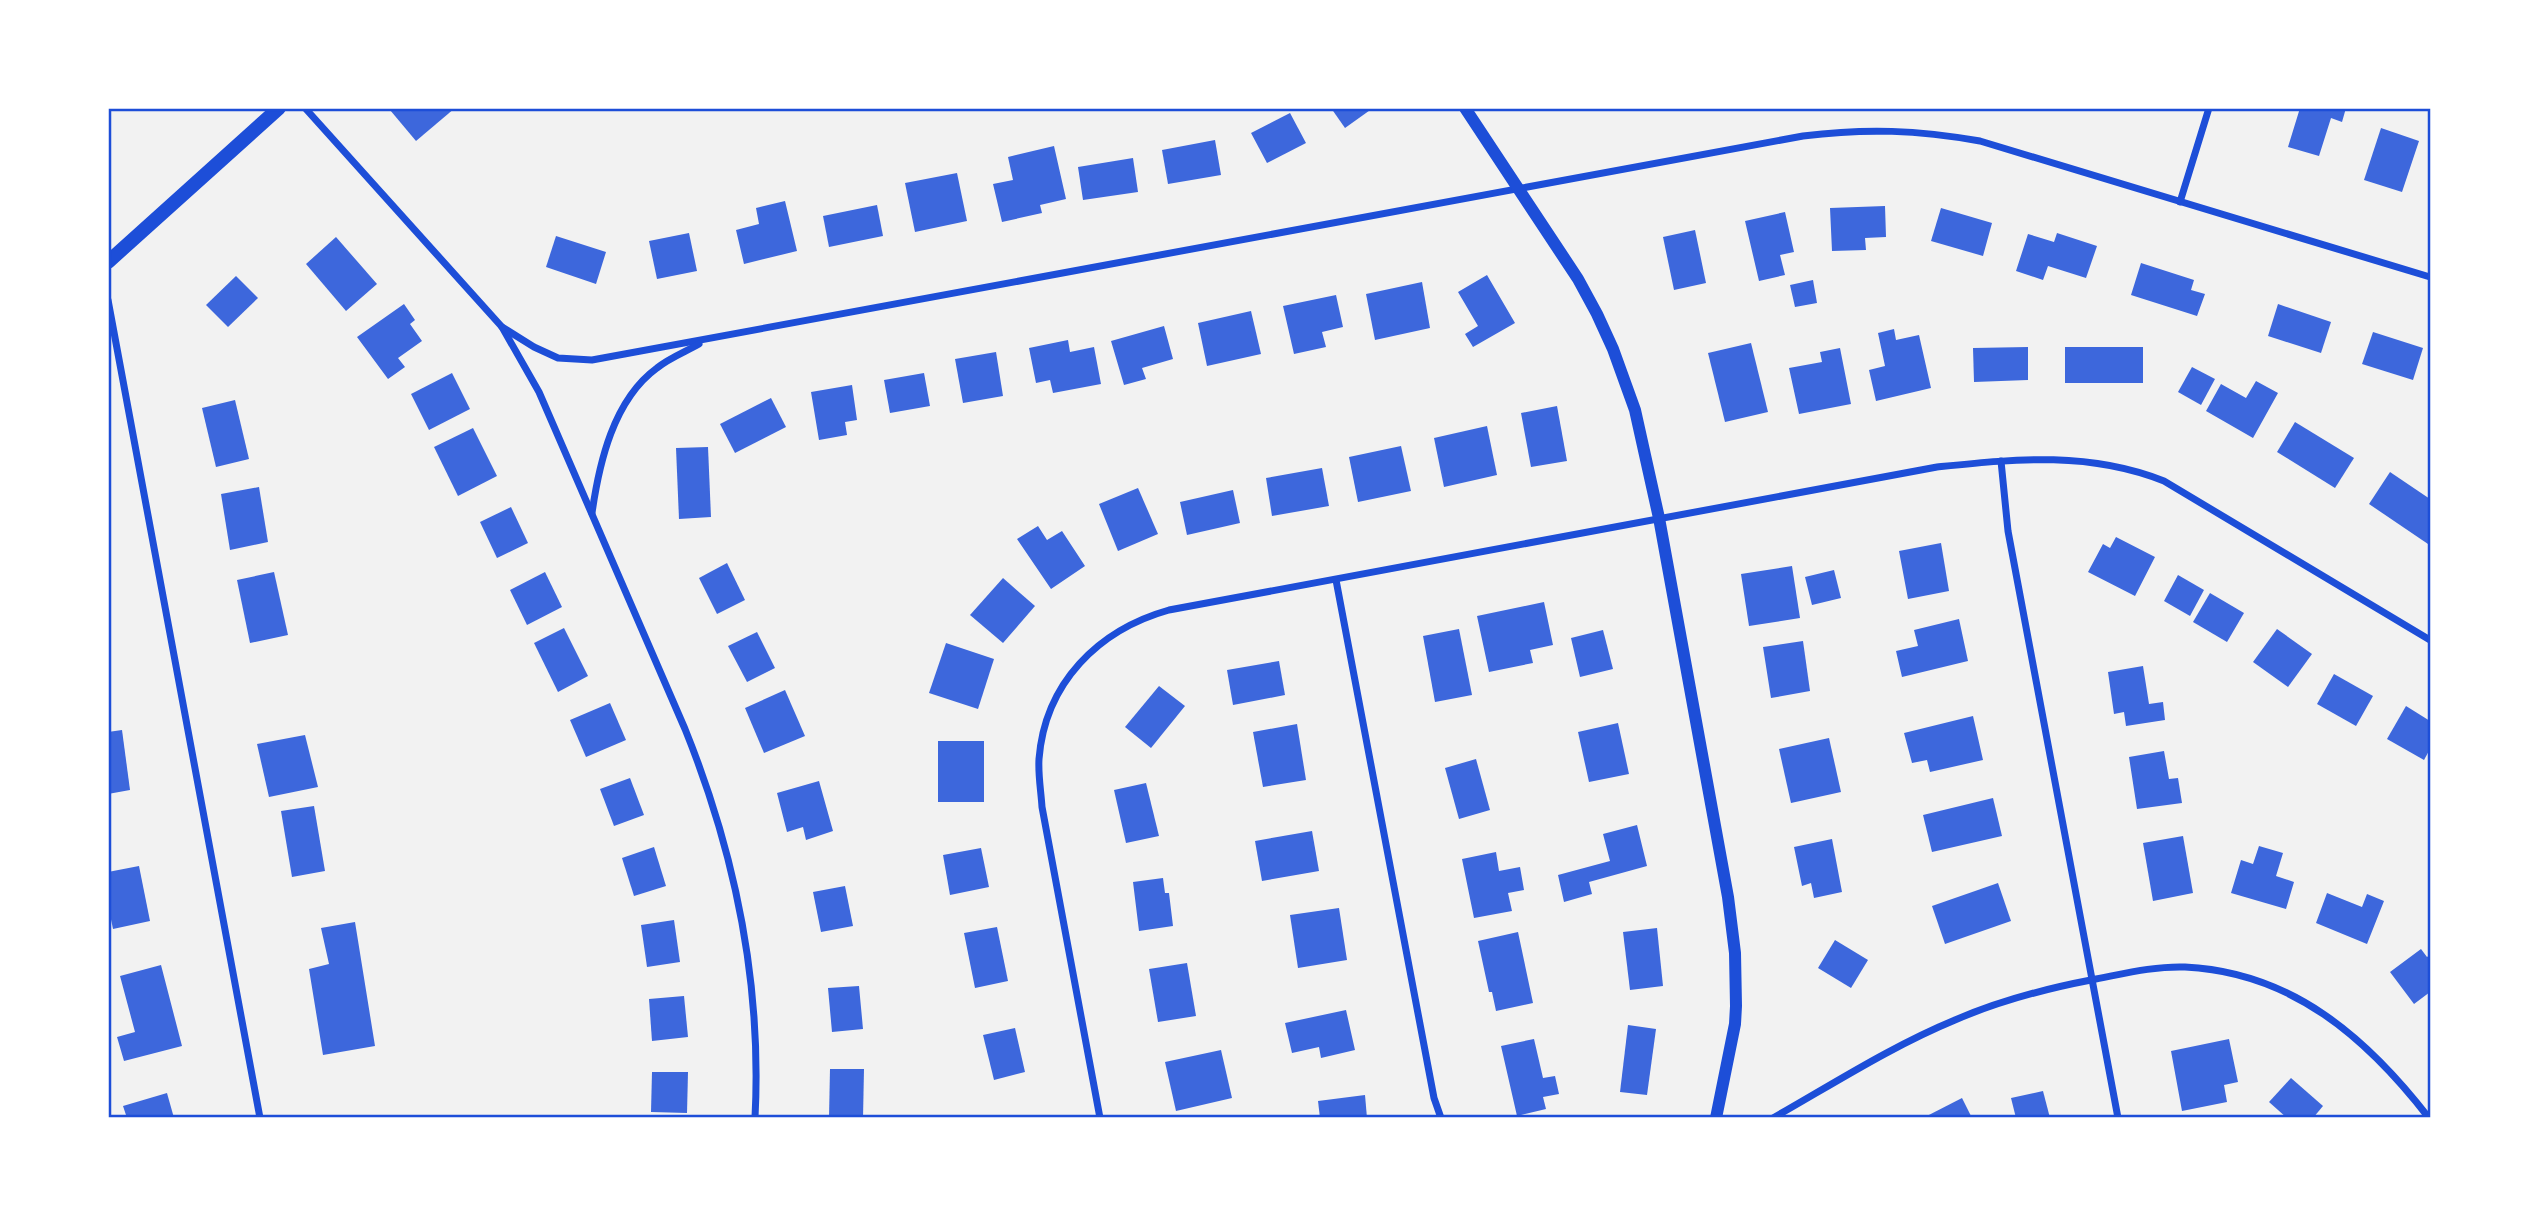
<svg xmlns="http://www.w3.org/2000/svg" width="2539" height="1226" font-family="'Open Sans',sans-serif">
	<style>
		.building { fill: #3d67dc }
		.lines { fill: none; stroke-linecap: round; stroke-linejoin: round }
		.minor { stroke: #1d4ed8; stroke-width: 7 }
		.tertiary { stroke: #1d4ed8; stroke-width: 12 }
		.secondary { stroke: #1d4ed8; stroke-width: 14 }
		.neatline { fill: none; stroke: #1d4ed8; stroke-width: 2.5 }
	</style>
	<rect width="100%" height="100%" fill="#f2f2f2"/>
	<g class="building">
		<polygon points="392,108 455,108 416,141 390,110"/>
		<polygon points="1331,108 1373,108 1345,128"/>
		<polygon points="2300,108 2346,108 2342,122 2331,118 2319,156 2288,147"/>
		<polygon points="1290,113 1306,143 1267,163 1251,133"/>
		<polygon points="2381,128 2419,141 2402,192 2364,180"/>
		<polygon points="1215,140 1221,175 1168,184 1162,150"/>
		<polygon points="1054,146 1066,199 1040,205 1042,213 1002,222 993,184 1013,180 1008,157"/>
		<polygon points="1133,158 1138,192 1083,200 1078,167"/>
		<polygon points="957,173 967,221 915,232 905,183"/>
		<polygon points="785,201 797,251 744,264 736,230 759,224 756,208"/>
		<polygon points="877,205 883,236 829,247 823,216"/>
		<polygon points="1885,206 1886,237 1865,238 1866,250 1832,251 1830,208"/>
		<polygon points="1941,208 1992,223 1983,256 1931,241"/>
		<polygon points="1785,212 1794,252 1780,255 1785,275 1759,281 1745,221"/>
		<polygon points="1695,230 1706,283 1674,290 1663,237"/>
		<polygon points="689,233 697,271 657,279 649,241"/>
		<polygon points="2057,233 2097,246 2086,278 2048,266 2043,280 2016,271 2028,234 2054,242"/>
		<polygon points="556,236 606,252 596,284 546,267"/>
		<polygon points="336,237 377,284 346,311 306,264"/>
		<polygon points="2141,263 2194,280 2191,290 2205,294 2197,316 2131,295"/>
		<polygon points="1487,275 1515,323 1473,347 1465,334 1478,326 1458,292"/>
		<polygon points="236,276 258,298 228,327 206,305"/>
		<polygon points="1813,280 1817,303 1795,307 1790,285"/>
		<polygon points="1422,282 1430,328 1375,340 1366,294"/>
		<polygon points="1336,295 1343,327 1322,332 1326,347 1294,354 1283,306"/>
		<polygon points="404,304 415,320 410,324 422,341 398,358 405,367 388,379 357,337"/>
		<polygon points="2278,304 2331,322 2321,353 2268,336"/>
		<polygon points="1251,311 1261,354 1207,366 1198,323"/>
		<polygon points="1164,326 1173,359 1142,368 1146,379 1124,385 1111,341"/>
		<polygon points="1894,329 1896,340 1919,335 1931,388 1876,401 1869,370 1885,366 1878,333"/>
		<polygon points="2373,332 2423,348 2413,380 2362,364"/>
		<polygon points="1068,340 1070,352 1094,347 1101,384 1053,393 1050,380 1036,383 1029,348"/>
		<polygon points="1751,343 1768,412 1725,422 1708,353"/>
		<polygon points="2028,347 2028,380 1974,382 1973,348"/>
		<rect x="2065" y="347" width="78" height="36"/>
		<polygon points="1840,348 1851,404 1799,414 1789,368 1822,362 1820,352"/>
		<polygon points="996,352 1003,396 963,403 955,359"/>
		<polygon points="2192,367 2215,379 2201,405 2178,392"/>
		<polygon points="452,373 470,409 429,430 411,394"/>
		<polygon points="924,373 930,406 890,413 884,380"/>
		<polygon points="2256,381 2278,393 2253,438 2206,411 2221,384 2246,398"/>
		<polygon points="852,385 857,420 845,422 847,435 819,440 811,392"/>
		<polygon points="771,398 786,427 735,453 720,424"/>
		<polygon points="235,400 249,459 216,467 202,408"/>
		<polygon points="1557,406 1567,461 1531,467 1521,413"/>
		<polygon points="2295,422 2354,458 2335,488 2277,452"/>
		<polygon points="1487,426 1497,475 1444,487 1434,438"/>
		<polygon points="473,428 497,476 458,496 434,447"/>
		<polygon points="1401,446 1411,491 1358,502 1349,457"/>
		<polygon points="708,447 711,517 679,519 676,448"/>
		<polygon points="1322,468 1329,506 1272,516 1266,478"/>
		<polygon points="2390,472 2430,499 2430,540 2428,544 2369,504"/>
		<polygon points="259,487 268,542 230,550 221,494"/>
		<polygon points="1138,488 1158,534 1118,551 1099,504"/>
		<polygon points="1233,490 1240,523 1187,535 1180,502"/>
		<polygon points="511,507 528,543 497,558 480,522"/>
		<polygon points="1038,526 1047,540 1062,531 1085,566 1051,589 1017,539"/>
		<polygon points="2116,537 2155,557 2135,596 2088,572 2103,544 2110,548"/>
		<polygon points="1941,543 1949,591 1908,599 1899,551"/>
		<polygon points="727,563 745,600 717,614 699,578"/>
		<polygon points="1792,566 1800,618 1749,626 1741,574"/>
		<polygon points="1834,570 1841,598 1812,605 1805,577"/>
		<polygon points="274,572 288,635 250,643 237,580"/>
		<polygon points="545,572 562,607 527,625 510,590"/>
		<polygon points="2178,575 2204,590 2190,616 2164,601"/>
		<polygon points="1003,578 1035,606 1003,643 970,615"/>
		<polygon points="2210,593 2244,613 2227,642 2193,622"/>
		<polygon points="1544,602 1553,645 1530,650 1533,663 1489,672 1477,616"/>
		<polygon points="1959,619 1968,661 1902,677 1896,651 1918,646 1914,630"/>
		<polygon points="564,628 588,676 558,692 534,643"/>
		<polygon points="1459,629 1472,695 1435,702 1423,636"/>
		<polygon points="2277,629 2312,654 2288,687 2253,662"/>
		<polygon points="1603,630 1613,669 1580,677 1571,638"/>
		<polygon points="757,632 775,668 747,682 728,646"/>
		<polygon points="1803,641 1810,691 1771,698 1763,647"/>
		<polygon points="946,643 994,659 978,709 929,693"/>
		<polygon points="1279,661 1285,695 1233,705 1227,670"/>
		<polygon points="2143,666 2149,704 2163,702 2165,720 2126,726 2124,712 2114,714 2108,672"/>
		<polygon points="2334,674 2373,696 2356,726 2317,704"/>
		<polygon points="1159,686 1185,706 1151,748 1125,727"/>
		<polygon points="785,690 805,736 764,753 745,708"/>
		<polygon points="610,703 626,740 586,757 570,720"/>
		<polygon points="2406,706 2430,721 2430,749 2424,760 2387,739"/>
		<polygon points="1973,716 1983,760 1930,772 1927,760 1912,763 1904,733"/>
		<polygon points="1618,723 1629,774 1589,782 1578,732"/>
		<polygon points="1297,724 1306,780 1263,787 1253,732"/>
		<polygon points="122,730 130,790 108,794 108,732"/>
		<polygon points="305,735 318,787 269,797 257,744"/>
		<polygon points="1829,738 1841,792 1791,803 1779,749"/>
		<rect x="938" y="741" width="46" height="61"/>
		<polygon points="2164,751 2169,779 2178,778 2182,803 2137,809 2129,757"/>
		<polygon points="1476,759 1490,810 1459,819 1445,768"/>
		<polygon points="630,778 644,815 614,826 600,789"/>
		<polygon points="819,781 833,831 806,840 803,827 787,832 777,793"/>
		<polygon points="1146,783 1159,836 1126,843 1114,790"/>
		<polygon points="1993,798 2002,836 1932,852 1923,815"/>
		<polygon points="314,806 325,871 292,877 281,811"/>
		<polygon points="1637,825 1647,866 1589,882 1592,894 1564,902 1558,875 1610,861 1603,834"/>
		<polygon points="1312,831 1319,871 1262,881 1255,841"/>
		<polygon points="2183,836 2193,893 2153,901 2143,843"/>
		<polygon points="1832,839 1842,892 1814,898 1811,883 1802,886 1794,847"/>
		<polygon points="2259,846 2283,853 2276,876 2294,882 2286,909 2231,893 2241,860 2253,864"/>
		<polygon points="654,847 666,886 634,896 622,858"/>
		<polygon points="981,848 989,887 950,895 943,855"/>
		<polygon points="1496,852 1499,871 1520,867 1524,890 1508,893 1512,911 1474,918 1462,859"/>
		<polygon points="139,866 150,921 113,929 108,905 108,872"/>
		<polygon points="1163,878 1165,893 1169,893 1173,926 1139,931 1133,882"/>
		<polygon points="1998,883 2011,921 1945,944 1932,906"/>
		<polygon points="845,886 853,926 821,932 813,892"/>
		<polygon points="2327,893 2362,907 2367,894 2384,901 2367,944 2316,923"/>
		<polygon points="1339,908 1347,960 1298,968 1290,915"/>
		<polygon points="674,920 680,962 647,967 641,925"/>
		<polygon points="355,922 375,1046 323,1055 309,969 329,964 321,928"/>
		<polygon points="997,927 1008,981 975,988 964,933"/>
		<polygon points="1657,928 1663,986 1630,990 1623,932"/>
		<polygon points="1518,932 1533,1003 1496,1011 1492,992 1489,992 1478,941"/>
		<polygon points="1835,940 1868,960 1851,988 1818,968"/>
		<polygon points="2421,949 2427,957 2430,955 2430,992 2414,1004 2390,972"/>
		<polygon points="1187,963 1196,1016 1158,1022 1149,969"/>
		<polygon points="161,965 182,1046 124,1061 117,1037 135,1032 120,976"/>
		<polygon points="859,986 863,1029 832,1032 828,988"/>
		<polygon points="684,996 688,1037 652,1041 649,999"/>
		<polygon points="1346,1010 1355,1050 1321,1058 1319,1047 1292,1053 1285,1023"/>
		<polygon points="1628,1025 1656,1029 1647,1095 1620,1092"/>
		<polygon points="1015,1028 1025,1072 994,1080 983,1035"/>
		<polygon points="1534,1039 1543,1078 1555,1076 1559,1094 1543,1097 1546,1109 1517,1116 1501,1046"/>
		<polygon points="2229,1039 2238,1082 2224,1085 2227,1102 2182,1111 2171,1051"/>
		<polygon points="1221,1050 1232,1098 1176,1111 1165,1062"/>
		<polygon points="830,1069 864,1069 863,1118 829,1118"/>
		<polygon points="652,1072 688,1072 687,1113 651,1112"/>
		<polygon points="2291,1078 2323,1106 2313,1118 2287,1118 2269,1102"/>
		<polygon points="2043,1091 2050,1118 2016,1118 2011,1098"/>
		<polygon points="167,1093 174,1118 127,1118 123,1106"/>
		<polygon points="1365,1095 1367,1118 1320,1118 1318,1101"/>
		<polygon points="1962,1098 1972,1118 1923,1118"/>
	</g>
	<g class="lines">
		<g class="minor">
			<path d="M 305,108 L 502,327 L 539,392 L 685,729 C 735,853 762,983 755,1118"/>
			<polyline points="2180,202 2209,108"/>
			<polyline points="108,300 260,1118"/>
			<path d="M 502,327 L 534,347 L 558,358 L 592,360 L 1803,136 C 1867,128 1917,130 1980,141 L 2430,277"/>
			<polyline points="2001,461 2008,531 2118,1118"/>
			<path d="M 592,513 C 599,464 613,400 657,368 C 669,358 685,352 699,344"/>
			<polyline points="1336,580 1434,1098 1441,1118"/>
			<path d="M 1100,1118 L 1042,807 C 1041,791 1038,775 1039,759 C 1045,683 1098,630 1169,610 L 1937,467 C 2016,459 2088,451 2164,481 L 2430,640"/>
			<path d="M 1773,1118 C 1833,1084 1892,1046 1955,1020 C 1999,1001 2044,989 2091,980 C 2123,974 2153,966 2185,967 C 2292,972 2367,1038 2429,1118"/>
		</g>
		<polyline class="tertiary" points="1465,108 1578,279 1597,314 1613,349 1635,410 1659,518 1728,897 1735,953 1736,1006 1735,1024 1716,1118"/>
		<polyline class="secondary" points="108,262 279,108"/>
	</g>
	<rect width="2539" height="1226" fill="none" stroke="#ffffff" stroke-width="220"/>
	<rect x="110" y="110" width="2319" height="1006" class="neatline"/>
</svg>
